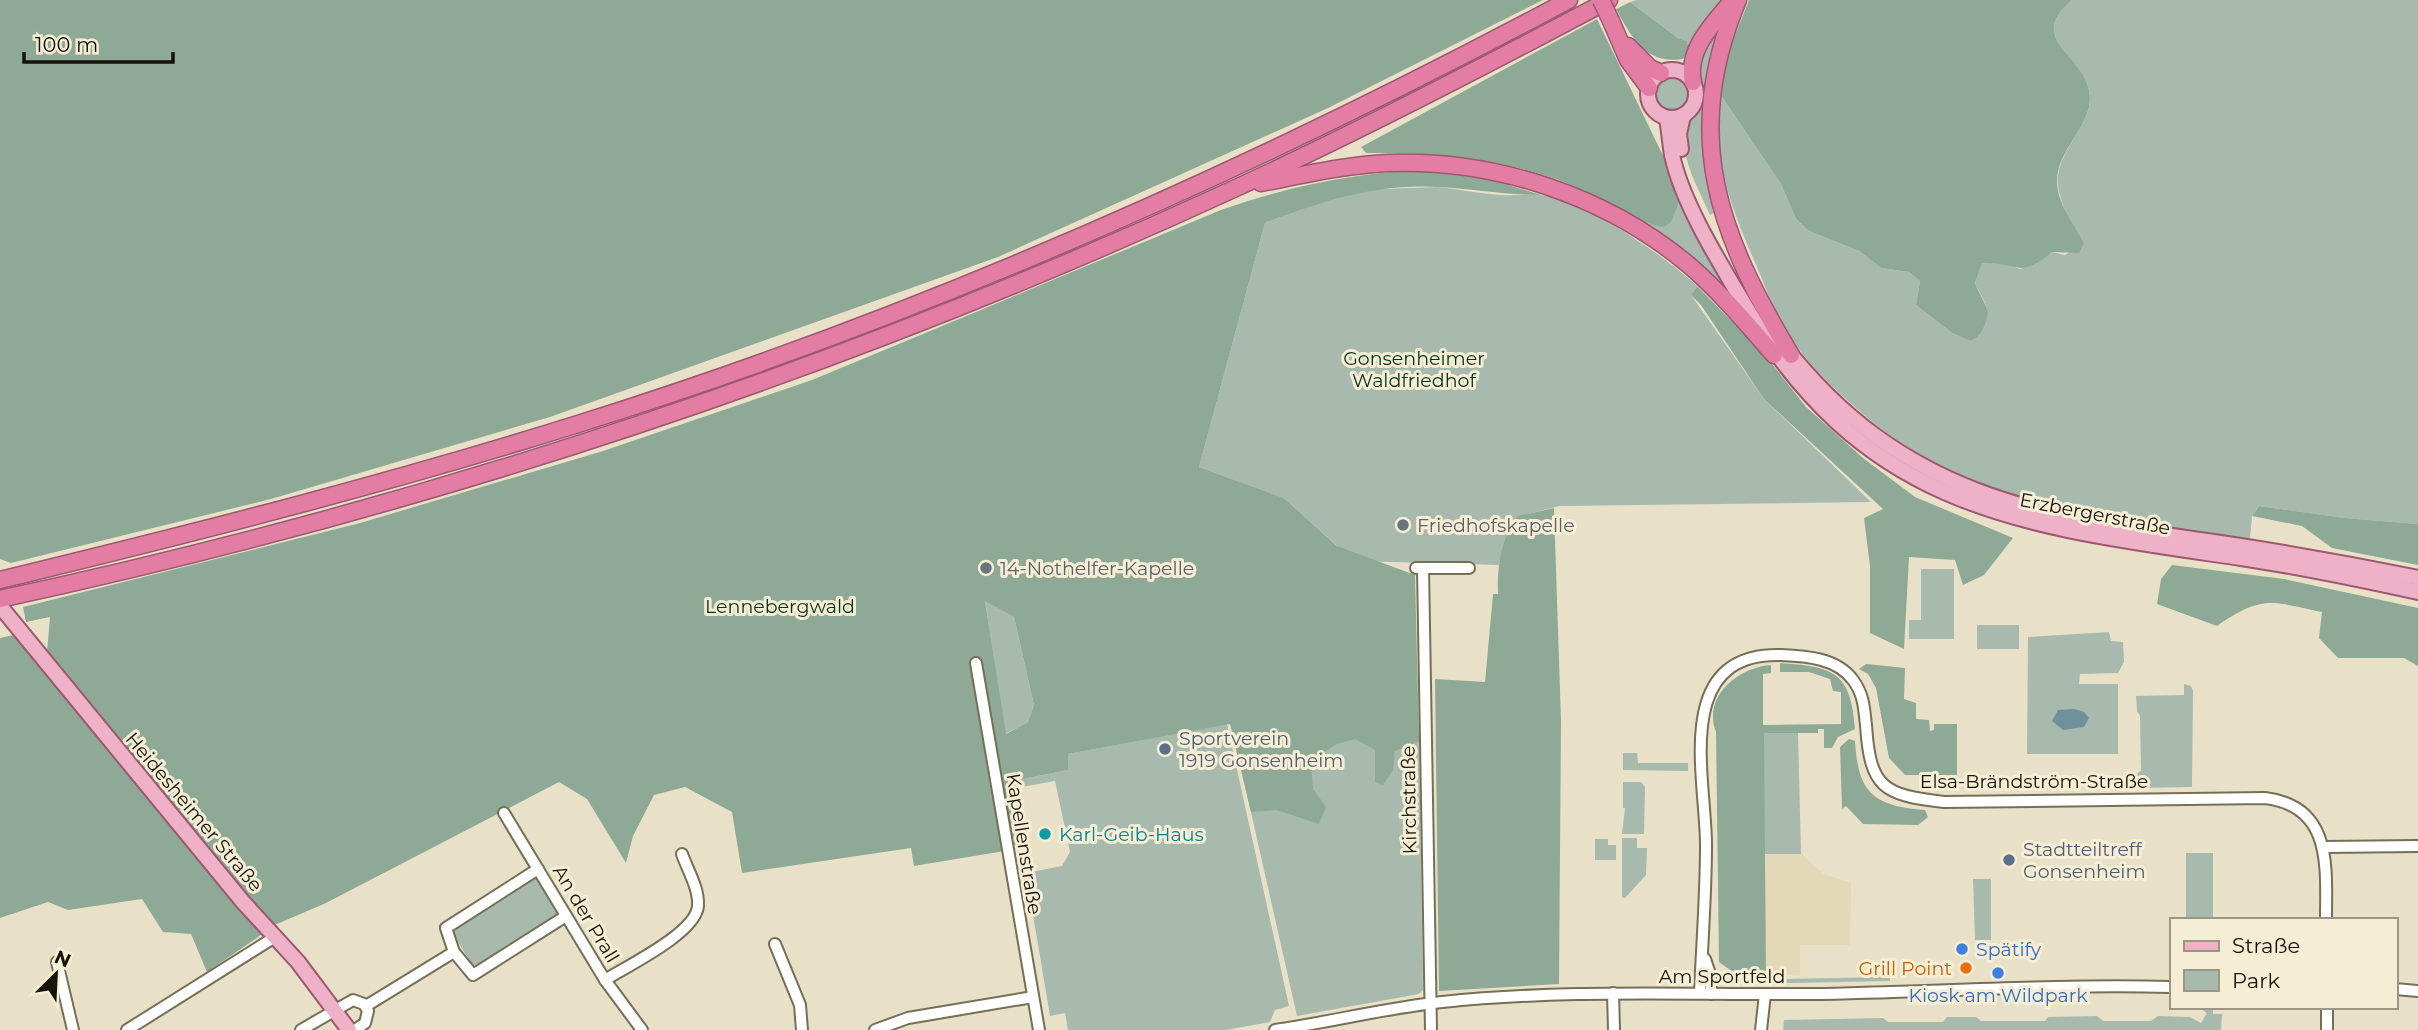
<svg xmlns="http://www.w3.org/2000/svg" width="2418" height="1030" font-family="Montserrat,sans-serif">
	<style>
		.built { fill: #e3d8b7 }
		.green { fill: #a8baad }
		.forest { fill: #8eaa96; fill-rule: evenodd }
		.water { fill: #6f919d }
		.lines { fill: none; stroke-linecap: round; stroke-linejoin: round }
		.minor-casing { stroke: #766e57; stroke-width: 14 }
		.major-casing { stroke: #9b586e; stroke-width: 18 }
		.highway-casing { stroke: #9b586e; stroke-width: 19 }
		.minor { stroke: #fff; stroke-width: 10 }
		.major { stroke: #eeb1c8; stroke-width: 14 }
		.highway { stroke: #e37da4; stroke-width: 16 }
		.highway-bridge-casing { stroke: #9b586e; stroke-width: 19; stroke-linecap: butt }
		.highway-bridge { stroke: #e37da4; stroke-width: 16 }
		.worship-dot { fill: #6b7280; stroke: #f6eed4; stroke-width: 2.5 }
		.service-dot { fill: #5c6f8a; stroke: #f6eed4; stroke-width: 2.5 }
		.culture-dot { fill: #0f9aa8; stroke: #f6eed4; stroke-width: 2.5 }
		.shop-dot { fill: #3f7fe0; stroke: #f6eed4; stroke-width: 2.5 }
		.food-dot { fill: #e8710a; stroke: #f6eed4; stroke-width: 2.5 }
		.labels { text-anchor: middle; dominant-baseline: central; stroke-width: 6; stroke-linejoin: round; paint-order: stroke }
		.park-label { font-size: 19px; fill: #01351a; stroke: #f6eed4 }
		.street-label { font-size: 19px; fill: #151209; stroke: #f6eed4 }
		.worship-label { font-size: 19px; fill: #5b616d; stroke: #f6eed4; text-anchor: start }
		.service-label { font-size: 19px; fill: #4e5e75; stroke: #f6eed4; text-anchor: start }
		.culture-label { font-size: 19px; fill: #0d838f; stroke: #f6eed4; text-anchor: start }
		.shop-label { font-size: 19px; fill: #366cbe; stroke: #f6eed4; text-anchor: start }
		.food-label { font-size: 19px; fill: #c56008; stroke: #f6eed4; text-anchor: end }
	</style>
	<rect width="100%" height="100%" fill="#e9e1c7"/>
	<polygon class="built" points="1763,854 1801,854 1824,874 1851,883 1850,945 1800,945 1800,975 1766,974"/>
	<g class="green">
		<polygon points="1636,0 1726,0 1689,50 1687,41 1678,38 1630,2"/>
		<path d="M 2072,0 L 2418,0 L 2418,524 L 2344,518 L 2259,506 L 2252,516 L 2250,539 C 2108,519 1969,508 1856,408 C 1832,387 1809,365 1791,338 C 1776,317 1767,291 1757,267 C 1729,202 1714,165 1720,94 L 1781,184 L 1796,219 L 1809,231 L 1859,251 L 1881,268 L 1909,272 L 1920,281 L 1916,305 L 1952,333 L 1970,341 C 1980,338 1989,322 1987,311 C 1987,303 1978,291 1975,283 L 1982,262 L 2001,262 L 2020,269 L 2052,252 L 2065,255 L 2084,243 C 2076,227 2064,213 2060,195 C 2047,152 2098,127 2089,90 C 2079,53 2027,38 2072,0 Z"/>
		<path d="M 1717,29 L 1719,30 C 1701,96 1704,146 1715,212 L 1710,215 C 1699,189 1676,152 1687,124 C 1691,115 1699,110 1702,100 L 1697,64 Z"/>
		<circle cx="1672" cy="94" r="16"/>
		<path d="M 1438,187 C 1459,189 1480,194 1502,195 C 1514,196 1527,194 1540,195 C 1584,200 1665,256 1697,286 L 1691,295 L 1764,399 L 1871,502 L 1560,506 C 1510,518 1511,515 1499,565 L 1354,561 L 1284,498 L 1199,467 L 1265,223 L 1328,198 L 1380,189 Z"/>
		<polygon points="1682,195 1729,288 1727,290 1668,239 1619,208 1664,227"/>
		<polygon points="1921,569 1954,569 1954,639 1909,639 1909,620 1921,620"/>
		<polygon points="985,600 1014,617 1034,705 1028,722 1005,734"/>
		<rect x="1977" y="625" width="42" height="24"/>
		<polygon points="2109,632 2111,641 2123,642 2124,662 2118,673 2080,674 2079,684 2118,684 2118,754 2027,754 2028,637"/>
		<polygon points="2184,684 2191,686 2193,691 2192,787 2139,788 2136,774 2141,771 2140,716 2137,711 2136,696 2184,695"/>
		<polygon points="1227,724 1289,1006 1275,1010 1270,1022 1226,1030 1068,1030 1065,1013 1050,1016 1026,873 1062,866 1070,852 1055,781 1011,789 1009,782 1068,770 1068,754"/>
		<polygon points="1231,724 1419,730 1423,990 1419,994 1297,1016"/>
		<polygon points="1764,732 1798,733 1801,854 1763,854"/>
		<polygon points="1623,753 1637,753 1638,763 1688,763 1688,771 1623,770"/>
		<polygon points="1623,782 1641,782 1645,787 1644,834 1622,834 1625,808 1623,808"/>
		<polygon points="1622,838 1637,838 1637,848 1647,848 1646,875 1625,898 1622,897"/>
		<polygon points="1595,839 1608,839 1608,845 1616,845 1616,860 1595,860"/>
		<rect x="2186" y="853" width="27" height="67"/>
		<polygon points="535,877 558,914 477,965 471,964 452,931 453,928"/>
		<polygon points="1973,879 1991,879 1991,940 1975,940"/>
		<polygon points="1785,979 1890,977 1890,981 1791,983 1785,983"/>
		<polygon points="2198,1007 2213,1007 2213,1014 2222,1014 2221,1030 1783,1030 1784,1020 1883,1018 1888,1022 1943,1022 1947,1017 1976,1017 1981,1021 2045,1021 2048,1017 2097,1016 2103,1021 2151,1021 2158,1016 2190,1017 2201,1023 2207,1013"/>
	</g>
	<g class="forest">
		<polygon points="0,0 1543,0 1328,108 998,257 550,417 271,499 11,563 0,559"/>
		<path d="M 1749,0 L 2072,0 C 2026,39 2081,53 2089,90 C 2097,129 2047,151 2059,195 C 2064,212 2076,227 2084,243 L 2079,253 L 2052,252 C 2018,280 2020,262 1982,263 L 1975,283 C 1978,292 1984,300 1987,309 C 1990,319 1981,338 1970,341 L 1952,333 L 1916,305 L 1920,281 L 1909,272 L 1881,268 L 1859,251 L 1809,231 L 1796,219 L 1781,184 L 1720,94 L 1730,48 Z"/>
		<path d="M 1630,2 L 1678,38 L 1687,41 L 1689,50 L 1683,59 C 1646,65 1632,38 1616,9 Z"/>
		<path d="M 1597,19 L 1682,195 L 1671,222 L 1664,227 C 1636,223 1595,194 1566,183 C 1503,158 1433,152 1366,153 L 1361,147 Z"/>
		<path d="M 1414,170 L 1476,175 L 1541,195 C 1506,195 1473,189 1439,187 C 1377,183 1321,201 1265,223 L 1199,467 L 1284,498 L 1337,546 L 1415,575 L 1419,741 L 1395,751 L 1393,770 L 1383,785 L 1375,782 L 1375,750 L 1355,739 L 1337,744 L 1311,761 L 1313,789 L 1326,807 L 1319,824 L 1277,810 L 1251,812 L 1230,724 L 1068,754 L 1068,770 L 1009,782 L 1023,848 L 914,866 L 911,848 L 742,873 L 732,812 L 685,787 L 654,795 L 633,836 L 626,863 L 587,799 L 559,782 L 326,903 L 277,924 L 207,972 L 191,934 L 163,932 L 142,899 L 68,910 L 48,902 L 0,918 L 0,638 L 14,635 L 37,664 L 47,652 L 50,617 L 26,622 L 23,607 L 360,523 L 603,451 L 812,380 L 1221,210 C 1291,186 1340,176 1414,170 ZM 985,601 L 1014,617 L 1034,705 L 1028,722 L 1006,734 Z"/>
		<polygon points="1697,286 1765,355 1806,407 1863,458 1915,497 2013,538 1984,575 1963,585 1955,560 1909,557 1904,649 1870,633 1870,566 1864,518 1883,509 1764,399 1701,305 1691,295"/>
		<polygon points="2259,506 2345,518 2418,524 2418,565 2332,548 2302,526 2252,516"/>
		<path d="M 1554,508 L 1561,721 L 1559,984 L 1439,991 L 1435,679 L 1485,682 L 1493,594 L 1498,594 C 1497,566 1501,538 1518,516 Z"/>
		<path d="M 2172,565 L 2284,579 L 2418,608 L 2418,666 L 2404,658 L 2338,658 L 2319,638 L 2322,612 C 2271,601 2262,595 2217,626 L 2157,604 L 2161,579 Z"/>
		<path d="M 1780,663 C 1833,667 1851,671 1855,729 L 1838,737 L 1832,748 L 1824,748 L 1824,729 L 1818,729 L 1818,733 L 1764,733 L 1766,974 L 1733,972 L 1719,962 L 1716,732 C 1702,696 1739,667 1771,665 L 1771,673 L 1763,674 L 1763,725 L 1841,724 L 1841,692 L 1833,691 L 1830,679 L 1809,672 L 1780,672 Z"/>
		<polygon points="1866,664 1905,668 1904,699 1916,703 1916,719 1929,720 1930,731 1934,730 1934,724 1957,724 1957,775 1905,775 1889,758 1876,688 1868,674 1859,669"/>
		<path d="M 1849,739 L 1855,741 C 1858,793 1873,806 1925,810 L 1928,817 L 1918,825 L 1863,824 L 1846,806 L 1842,809 L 1840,747 Z"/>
	</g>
	<polygon class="water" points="2074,709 2084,712 2089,718 2084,727 2063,730 2052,721 2058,710"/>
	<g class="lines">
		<defs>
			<g id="minor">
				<polyline points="1416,568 1469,568"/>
				<polyline points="1423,568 1431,1030"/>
				<polyline points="976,663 1039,1030"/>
				<polyline points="504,813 605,980 642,1030"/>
				<polyline points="2324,847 2418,846"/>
				<polyline points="538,869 446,928 454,952 473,975 566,916"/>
				<polyline points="775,944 800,1005 802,1030"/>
				<polyline points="1705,959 1710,974 1711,994"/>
				<polyline points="57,962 73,1030"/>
				<path d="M 605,980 C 627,966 696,933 698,906 C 699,888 688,871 682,854"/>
				<polyline points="2395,989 2418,991"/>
				<polyline points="1613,993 1614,1030"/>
				<path d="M 1700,993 C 1702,944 1706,895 1706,845 C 1706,778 1671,652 1781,655 C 1806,656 1837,658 1853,680 C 1864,695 1864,708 1866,725 C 1870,788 1883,795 1944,802 L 2265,798 C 2333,806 2326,868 2326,920"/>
				<polyline points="366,1006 454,952"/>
				<polyline points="127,1030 275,937"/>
				<polyline points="301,1030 353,1000 364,1004 368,1011 365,1023 355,1030"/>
				<polyline points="875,1030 908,1018 1033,997"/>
				<path d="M 1275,1030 C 1330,1022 1386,1008 1442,1002 C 1565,989 1688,995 1812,994 C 1932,992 2051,984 2171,987"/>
				<polyline points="1761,1030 1765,994"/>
				<polyline points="2327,1030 2327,1007"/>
			</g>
			<g id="major">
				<circle cx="1672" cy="94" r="24"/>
				<path d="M 1667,118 C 1669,130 1670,143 1672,155 C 1682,202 1718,260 1743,302 C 1865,512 2022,526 2241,558 C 2301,567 2359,579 2418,592"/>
				<polyline points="1681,149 1679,134 1683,116"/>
				<path d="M 1784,346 C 1902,496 2036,516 2214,542 C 2282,552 2350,564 2418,578"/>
				<polyline points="0,606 243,902 298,962 349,1030"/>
			</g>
			<g id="highway">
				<path d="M 1738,0 C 1681,137 1719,235 1791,355"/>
				<polyline points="1611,21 1628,60 1649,88"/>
				<polyline points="1628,46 1650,68 1661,73"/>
				<path d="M 1693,82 C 1686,49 1714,23 1733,0"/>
				<path d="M 1261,183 C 1303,175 1345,165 1388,163 C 1496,159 1607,196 1690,266 C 1721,293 1747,324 1774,355"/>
				<path d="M 0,580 C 194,533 387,484 578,424 C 921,317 1253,169 1569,0"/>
				<path d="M 0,599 C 426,507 842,370 1238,187 C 1364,129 1487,65 1609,0"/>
			</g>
		</defs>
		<use href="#minor" class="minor-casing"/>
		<use href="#major" class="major-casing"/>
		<use href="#highway" class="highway-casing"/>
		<use href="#minor" class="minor"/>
		<use href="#major" class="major"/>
		<use href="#highway" class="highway"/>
		<defs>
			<polyline id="highway-bridge" points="1601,0 1611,21"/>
		</defs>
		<use href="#highway-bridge" class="highway-bridge-casing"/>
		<use href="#highway-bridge" class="highway-bridge"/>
	</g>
	<g class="worship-dot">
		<circle cx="1403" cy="525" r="7"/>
		<circle cx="986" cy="568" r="7"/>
	</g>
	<g class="service-dot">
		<circle cx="1165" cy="749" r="7"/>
		<circle cx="2009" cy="860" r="7"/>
	</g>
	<circle class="culture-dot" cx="1045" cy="834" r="7"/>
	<g class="shop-dot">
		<circle cx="1962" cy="949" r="7"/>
		<circle cx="1998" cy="973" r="7"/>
	</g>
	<circle class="food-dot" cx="1966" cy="968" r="7"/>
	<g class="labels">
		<g class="park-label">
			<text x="1414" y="358">Gonsenheimer<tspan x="1414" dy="22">Waldfriedhof</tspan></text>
			<text x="780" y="606">Lennebergwald</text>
		</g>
		<g class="street-label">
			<text transform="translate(2095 514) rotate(11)">Erzbergerstraße</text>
			<text x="2034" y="781">Elsa-Brändström-Straße</text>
			<text transform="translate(1409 800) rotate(-91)">Kirchstraße</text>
			<text transform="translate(194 812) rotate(50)">Heidesheimer Straße</text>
			<text transform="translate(1024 844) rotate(81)">Kapellenstraße</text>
			<text transform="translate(586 914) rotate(59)">An der Prall</text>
			<text x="1722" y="976">Am Sportfeld</text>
		</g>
		<g class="worship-label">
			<text x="1417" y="525">Friedhofskapelle</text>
			<text x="1000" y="568">14-Nothelfer-Kapelle</text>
		</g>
		<g class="service-label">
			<text x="1179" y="738">Sportverein<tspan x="1179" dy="22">1919 Gonsenheim</tspan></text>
			<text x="2023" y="849">Stadtteiltreff<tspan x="2023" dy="22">Gonsenheim</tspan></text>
		</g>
		<g class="culture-label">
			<text x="1059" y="834">Karl-Geib-Haus</text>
		</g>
		<g class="shop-label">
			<text x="1976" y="949">Spätify</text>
			<text x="1998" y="995" text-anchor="middle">Kiosk am Wildpark</text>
		</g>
		<g class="food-label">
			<text x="1952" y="968">Grill Point</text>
		</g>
	</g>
	<rect x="2170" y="918" width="228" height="91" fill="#f6eed4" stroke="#9c9683" stroke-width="2"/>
	<rect x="2184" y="941" width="35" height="10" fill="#eeb1c8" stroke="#9c9683" stroke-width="2"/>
	<text x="2232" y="953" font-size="21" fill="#151209">Straße</text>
	<rect x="2184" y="970" width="35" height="21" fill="#a8baad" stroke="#9c9683" stroke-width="2"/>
	<text x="2232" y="988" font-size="21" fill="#151209">Park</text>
	<g transform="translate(56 974) rotate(24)" stroke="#f6eed4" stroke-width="5" paint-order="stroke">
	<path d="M0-5L12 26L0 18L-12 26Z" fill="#151209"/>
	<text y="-10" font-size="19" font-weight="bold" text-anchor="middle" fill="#151209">N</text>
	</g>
	<path d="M24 52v10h149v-10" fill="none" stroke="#151209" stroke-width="3.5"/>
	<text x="35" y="52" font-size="21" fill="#151209" stroke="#f6eed4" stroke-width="5" paint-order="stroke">100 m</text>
</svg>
